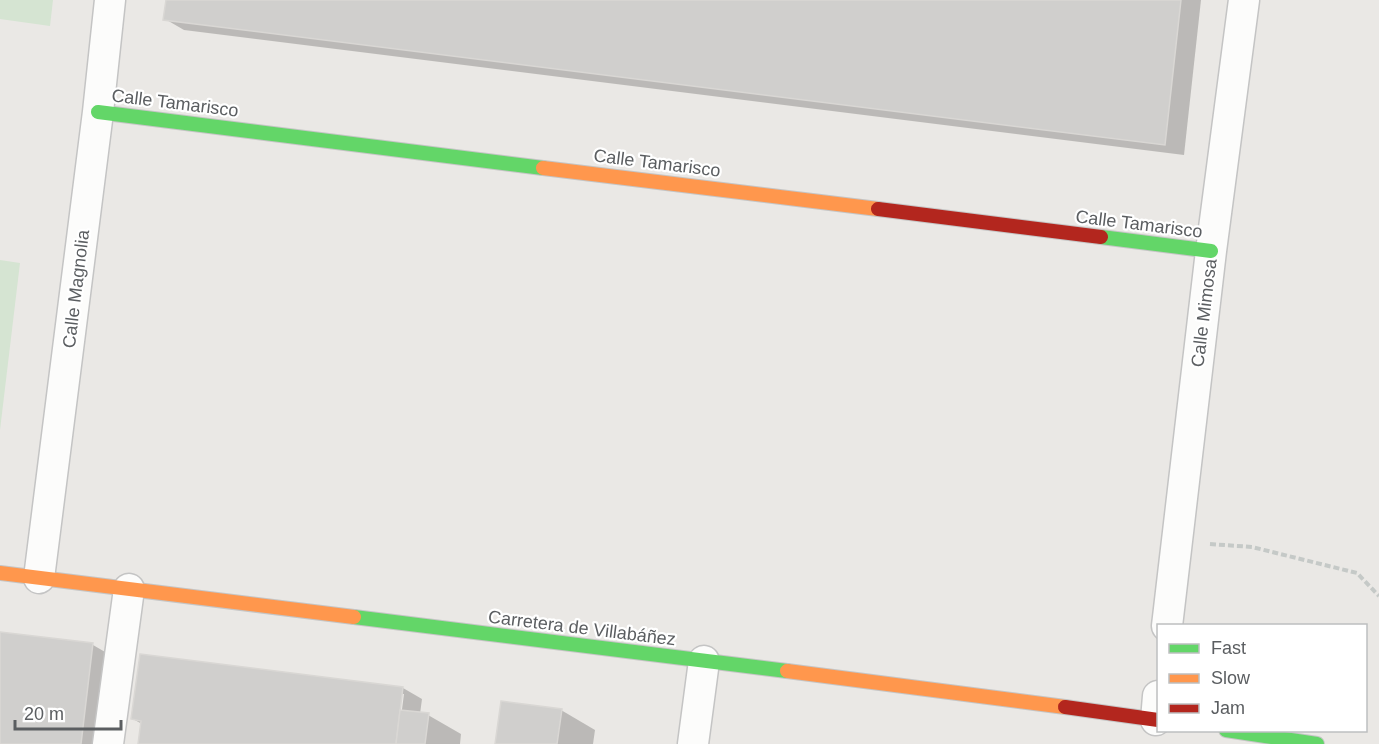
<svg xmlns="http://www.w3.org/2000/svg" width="1379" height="744" font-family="Arial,sans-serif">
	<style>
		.green { fill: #d5e4d2 }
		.shadow { fill: #0003; fill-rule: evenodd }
		.building { fill: #d0cfcd; stroke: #d9d7d4; stroke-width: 1.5 }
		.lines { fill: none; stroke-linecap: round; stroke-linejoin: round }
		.street-casing { stroke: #c4c4c4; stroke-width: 33 }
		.fast-casing { stroke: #c5c5c5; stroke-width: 16 }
		.slow-casing { stroke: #c5c5c5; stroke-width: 16 }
		.jam-casing { stroke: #c5c5c5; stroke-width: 16 }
		.path { stroke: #c5c9c7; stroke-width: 4; stroke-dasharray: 6 3; stroke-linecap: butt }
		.street { stroke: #fcfcfb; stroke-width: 30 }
		.fast { stroke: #63d668; stroke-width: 14 }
		.slow { stroke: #ff974d; stroke-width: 14 }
		.jam { stroke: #b3261e; stroke-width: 14 }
		.labels { text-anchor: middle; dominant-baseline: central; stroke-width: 4.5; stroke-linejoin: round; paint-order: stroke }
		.street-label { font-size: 18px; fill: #5b5e61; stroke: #fff }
	</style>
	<rect width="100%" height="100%" fill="#eae8e5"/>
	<g class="green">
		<polygon points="0,0 53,0 50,26 0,19"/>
		<polygon points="0,260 20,263 0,430"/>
	</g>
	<g class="shadow">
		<polygon points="167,0 1201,0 1184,155 184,30 165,19"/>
		<polygon points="0,633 93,645 112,656 101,744 0,744"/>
		<path d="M 403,688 L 422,699 L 420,714 L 428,715 L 461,734 L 460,744 L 140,744 L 142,724 L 133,719 ZM 401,694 L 404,694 L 401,717 L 398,717 Z"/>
		<polygon points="561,710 595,730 593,744 497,744"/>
	</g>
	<g class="building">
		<polygon points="166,0 1181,0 1165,145 163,20"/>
		<polygon points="0,632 93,643 81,744 0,744"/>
		<polygon points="140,654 403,687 396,744 138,744 141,721 131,719"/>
		<polygon points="501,701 562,709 557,744 495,744"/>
		<polygon points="400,710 429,713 425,744 396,744"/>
	</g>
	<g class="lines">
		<defs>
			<g id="street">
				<polyline points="39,578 98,112 110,0"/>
				<polyline points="1167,626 1211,251 1244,0"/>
				<polyline points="1156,720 1158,696"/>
				<polyline points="108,744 129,589"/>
				<polyline points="693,744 704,661"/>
			</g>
			<g id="fast">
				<polyline points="98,112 543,168"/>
				<polyline points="1101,237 1211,251"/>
				<polyline points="354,617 787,671"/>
				<polyline points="1226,730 1317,744"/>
			</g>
			<g id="slow">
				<polyline points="543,168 878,209"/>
				<polyline points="0,573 354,617"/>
				<polyline points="787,671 1065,707"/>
			</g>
			<g id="jam">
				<polyline points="878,209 1101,237"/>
				<polyline points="1065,707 1158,720"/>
			</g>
		</defs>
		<use href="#street" class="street-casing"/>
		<use href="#fast" class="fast-casing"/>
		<use href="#slow" class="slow-casing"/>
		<use href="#jam" class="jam-casing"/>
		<polyline class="path" points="1210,544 1252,547 1357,573 1379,596"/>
		<use href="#street" class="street"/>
		<use href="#fast" class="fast"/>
		<use href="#slow" class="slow"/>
		<use href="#jam" class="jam"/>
	</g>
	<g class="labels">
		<g class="street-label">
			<text transform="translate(175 103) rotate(7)">Calle Tamarisco</text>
			<text transform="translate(657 163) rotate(7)">Calle Tamarisco</text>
			<text transform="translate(1139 224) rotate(7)">Calle Tamarisco</text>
			<text transform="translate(76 289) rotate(-83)">Calle Magnolia</text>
			<text transform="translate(1204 313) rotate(-83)">Calle Mimosa</text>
			<text transform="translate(582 628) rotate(7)">Carretera de Villabáñez</text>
		</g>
	</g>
	<rect x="1157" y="624" width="210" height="108" fill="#ffffff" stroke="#bdbfc0" stroke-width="1.5"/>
	<rect x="1169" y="644" width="30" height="9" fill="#63d668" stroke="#bdbfc0" stroke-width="1.5"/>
	<text x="1211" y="654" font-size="18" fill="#5b5e61">Fast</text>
	<rect x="1169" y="674" width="30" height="9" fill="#ff974d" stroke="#bdbfc0" stroke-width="1.5"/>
	<text x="1211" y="684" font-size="18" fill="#5b5e61">Slow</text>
	<rect x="1169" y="704" width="30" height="9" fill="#b3261e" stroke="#bdbfc0" stroke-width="1.5"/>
	<text x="1211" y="714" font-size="18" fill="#5b5e61">Jam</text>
	<path d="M15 720v9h106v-9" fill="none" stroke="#5b5e61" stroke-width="3"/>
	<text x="24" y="720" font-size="18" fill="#5b5e61" stroke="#ffffff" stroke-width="4.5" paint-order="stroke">20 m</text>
</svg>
